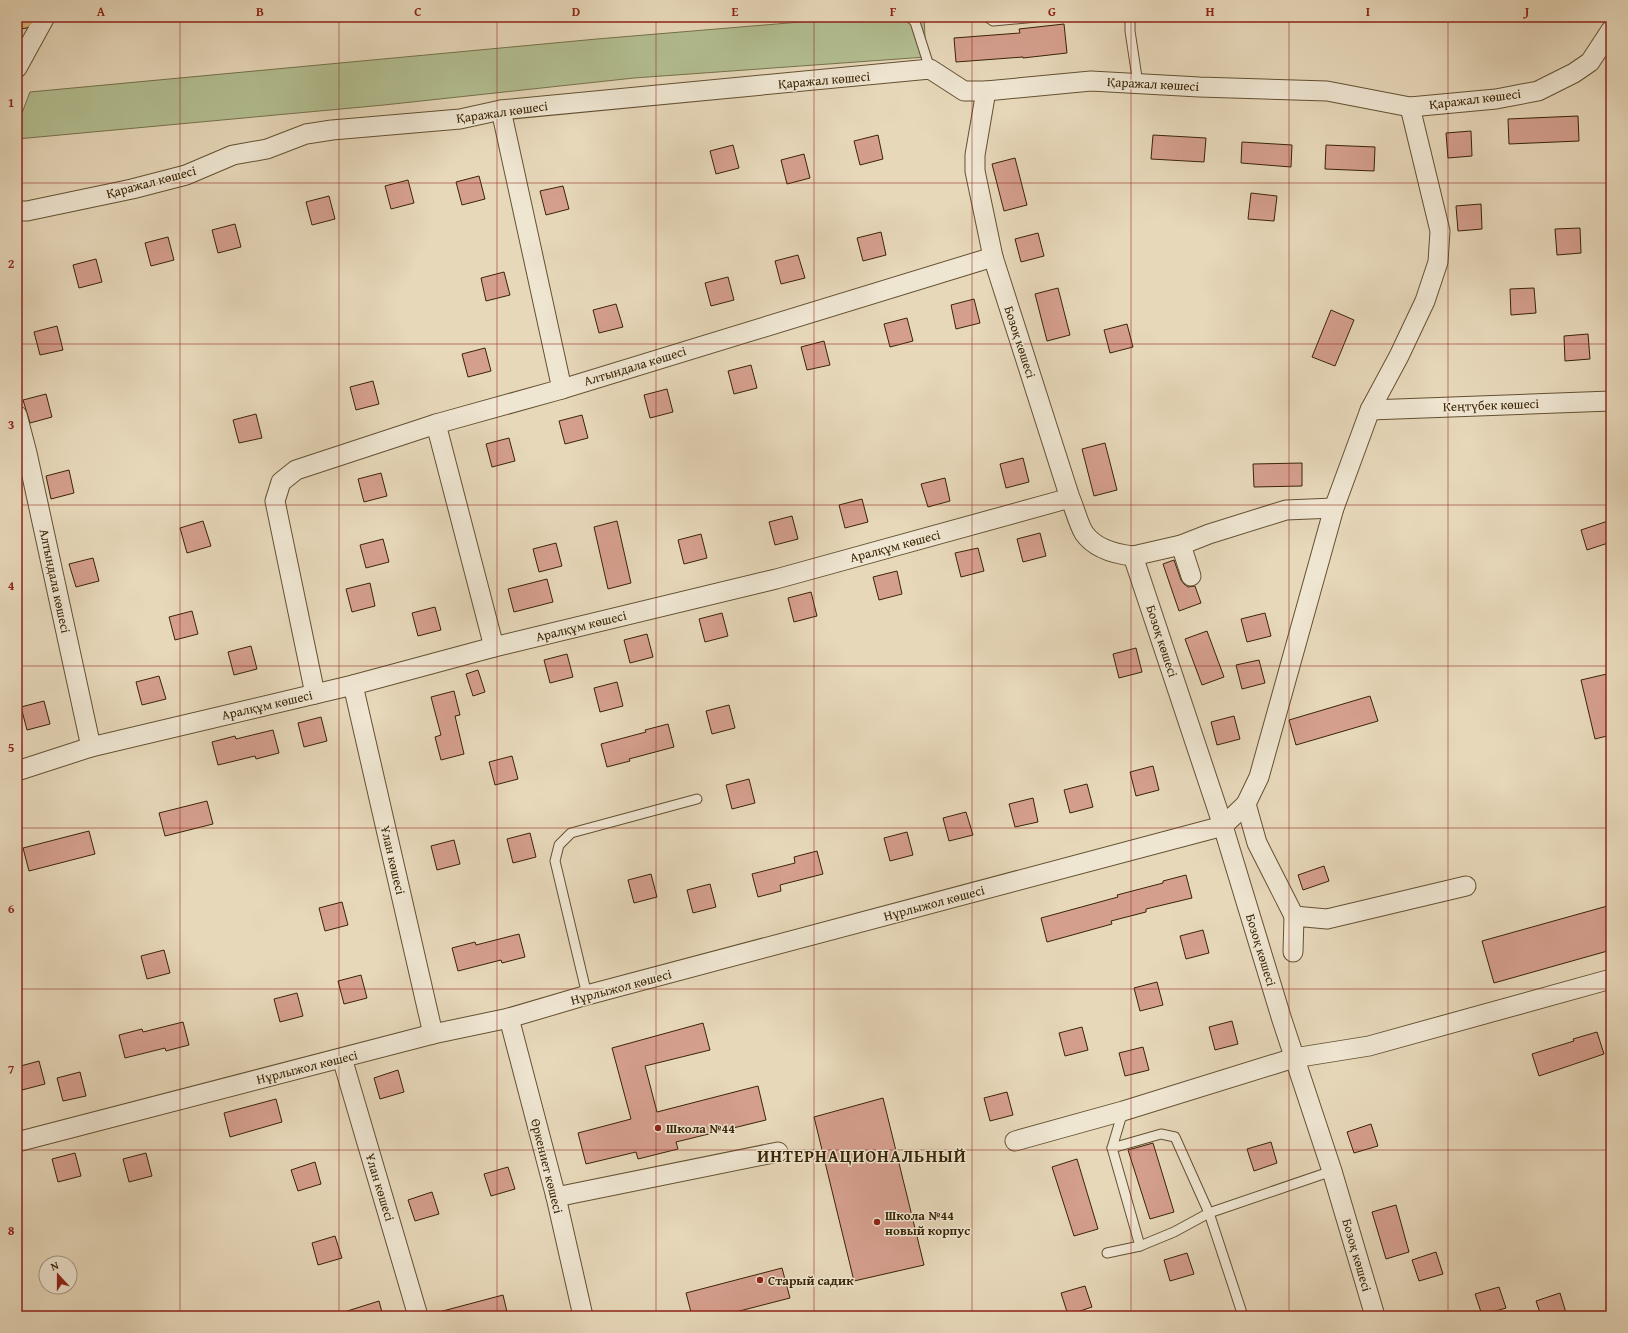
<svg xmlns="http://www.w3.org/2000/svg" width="1628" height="1333" font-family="'Gentium Book Plus',serif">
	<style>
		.green { fill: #b3bf92; stroke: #76724b }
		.building { fill: #d59f8e; stroke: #392404 }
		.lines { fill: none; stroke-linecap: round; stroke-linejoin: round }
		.lane-casing { stroke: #645132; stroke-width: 11 }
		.street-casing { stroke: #645132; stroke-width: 21 }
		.primary-casing { stroke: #392404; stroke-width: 24 }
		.lane { stroke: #efe6d2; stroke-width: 9 }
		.street { stroke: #efe6d2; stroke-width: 19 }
		.primary { stroke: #e4bc7d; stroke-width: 22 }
		.grid { fill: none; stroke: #8f2418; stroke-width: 1; stroke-opacity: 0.55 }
		.poi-dot { fill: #8f2418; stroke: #efe6d2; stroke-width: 1.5 }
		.labels { text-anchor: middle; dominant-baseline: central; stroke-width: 3; stroke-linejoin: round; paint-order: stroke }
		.street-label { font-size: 13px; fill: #392404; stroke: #efe6d2 }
		.poi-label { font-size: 13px; font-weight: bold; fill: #392404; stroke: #efe6d2; text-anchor: start }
		.district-label { font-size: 17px; font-weight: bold; letter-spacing: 1px; fill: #392404; stroke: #efe6d2 }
		.neatline { fill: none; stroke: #8f2418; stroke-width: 1.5 }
		.grid-label { font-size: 13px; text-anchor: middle; font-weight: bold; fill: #8f2418 }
	</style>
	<rect width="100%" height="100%" fill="#e7d8ba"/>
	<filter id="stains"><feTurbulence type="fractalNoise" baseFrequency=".005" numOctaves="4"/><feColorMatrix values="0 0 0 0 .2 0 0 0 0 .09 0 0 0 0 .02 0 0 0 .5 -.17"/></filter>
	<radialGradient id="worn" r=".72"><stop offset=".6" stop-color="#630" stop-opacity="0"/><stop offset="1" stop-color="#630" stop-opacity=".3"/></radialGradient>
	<polygon class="green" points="860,17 924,17 926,57 634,78 384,105 17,139 17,126 30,92 597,39"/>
	<g class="building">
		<polygon points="1064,24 1067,53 1023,58 1023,57 956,62 954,38 1020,33 1019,29"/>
		<polygon points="1578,116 1579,141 1509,144 1508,119"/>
		<polygon points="1471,131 1472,156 1448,158 1446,133"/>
		<polygon points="878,135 883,159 860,165 854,141"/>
		<polygon points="1153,135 1206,138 1204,162 1151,159"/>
		<polygon points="1242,142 1292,145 1291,167 1241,163"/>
		<polygon points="733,145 739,168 716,174 710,151"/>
		<polygon points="1326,145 1375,147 1374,171 1325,169"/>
		<polygon points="804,154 810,178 787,184 781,160"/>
		<polygon points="1015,158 1027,205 1004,211 992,164"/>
		<polygon points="479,176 485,199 462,205 456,182"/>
		<polygon points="408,180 414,203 391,209 385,186"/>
		<polygon points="563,186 569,209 546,215 540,191"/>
		<polygon points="1251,193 1277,196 1274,221 1248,219"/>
		<polygon points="329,196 335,219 312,225 306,202"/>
		<polygon points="1481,204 1482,229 1458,231 1456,206"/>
		<polygon points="235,224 241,247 218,253 212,230"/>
		<polygon points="1580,228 1581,253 1557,255 1555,229"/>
		<polygon points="881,232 886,255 863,261 857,238"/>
		<polygon points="1038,233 1044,256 1021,262 1015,239"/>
		<polygon points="168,237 174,260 151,266 145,243"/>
		<polygon points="798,255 805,278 781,284 775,261"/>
		<polygon points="96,259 102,282 79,288 73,265"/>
		<polygon points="504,272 510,295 486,301 481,278"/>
		<polygon points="728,277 734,300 711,306 705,283"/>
		<polygon points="1058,288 1070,335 1047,341 1035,294"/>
		<polygon points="1534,288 1536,313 1511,315 1510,289"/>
		<polygon points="974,299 980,323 956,329 951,305"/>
		<polygon points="616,304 623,327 599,333 593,310"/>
		<polygon points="1331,310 1354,320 1335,366 1312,357"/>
		<polygon points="907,318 913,341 890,347 884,324"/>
		<polygon points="1127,324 1133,347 1110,353 1104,330"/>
		<polygon points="57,326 63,350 40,355 34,332"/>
		<polygon points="1588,334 1590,359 1565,361 1564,336"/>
		<polygon points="824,341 830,365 807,370 801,347"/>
		<polygon points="485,348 491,371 468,377 462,354"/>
		<polygon points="751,365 757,388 734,394 728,371"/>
		<polygon points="373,381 379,404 356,410 350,387"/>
		<polygon points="667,389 673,412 650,418 644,395"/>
		<polygon points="46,394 52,417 30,423 23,400"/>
		<polygon points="256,414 262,438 239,443 233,420"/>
		<polygon points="582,415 588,438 565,444 559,421"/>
		<polygon points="509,438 515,461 492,467 486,444"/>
		<polygon points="1105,443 1117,490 1094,496 1082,449"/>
		<polygon points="1023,458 1029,482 1006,488 1000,464"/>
		<polygon points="1302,463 1302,486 1254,487 1253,464"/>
		<polygon points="69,470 74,493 51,499 46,476"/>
		<polygon points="381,473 387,496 364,502 358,479"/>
		<polygon points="945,478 950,501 928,507 921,484"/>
		<polygon points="862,499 868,522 845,528 839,505"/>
		<polygon points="792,516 798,539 775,545 769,522"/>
		<polygon points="1611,520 1611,542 1587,550 1581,530"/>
		<polygon points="203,521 211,546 187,553 180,528"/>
		<polygon points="617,521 631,583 608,589 594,527"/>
		<polygon points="1040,533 1046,556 1023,562 1017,539"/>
		<polygon points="701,534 707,558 684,564 678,540"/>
		<polygon points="383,539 389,562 366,568 360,545"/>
		<polygon points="556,543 562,566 539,572 533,549"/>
		<polygon points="978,548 984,571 961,577 955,553"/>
		<polygon points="93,558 99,581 76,587 69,564"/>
		<polygon points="1174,560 1181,580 1184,584 1188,587 1195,586 1201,603 1179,611 1163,564"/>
		<polygon points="897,571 902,594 879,600 873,577"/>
		<polygon points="547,579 553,602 514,612 508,589"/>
		<polygon points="370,583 375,606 352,612 346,589"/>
		<polygon points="811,592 817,616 794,622 788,598"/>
		<polygon points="435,607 441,630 418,636 412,613"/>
		<polygon points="192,611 198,634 175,640 169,617"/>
		<polygon points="722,613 728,636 705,642 699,619"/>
		<polygon points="1265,613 1271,636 1247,642 1241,619"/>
		<polygon points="1207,631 1224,677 1202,685 1185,639"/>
		<polygon points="647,634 653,657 630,663 624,640"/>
		<polygon points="251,646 257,669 234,675 228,652"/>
		<polygon points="1136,648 1142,672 1119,678 1113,654"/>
		<polygon points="567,654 573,677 550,683 544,660"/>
		<polygon points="1259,660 1265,683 1242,689 1236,665"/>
		<polygon points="478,670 485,692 473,696 466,674"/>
		<polygon points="1611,673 1611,735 1595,739 1581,680"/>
		<polygon points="159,676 166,699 142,705 136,682"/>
		<polygon points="617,682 623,706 600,712 594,688"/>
		<polygon points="454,691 460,715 455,716 464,754 441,760 435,737 441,735 431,697"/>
		<polygon points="1370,696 1378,721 1296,745 1289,720"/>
		<polygon points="44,701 50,724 27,730 21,707"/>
		<polygon points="729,705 735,728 712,734 706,711"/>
		<polygon points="1234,716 1240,739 1217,745 1211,722"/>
		<polygon points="321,717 327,741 304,747 298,723"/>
		<polygon points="668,724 674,747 629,759 630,761 607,767 601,744 646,732 645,730"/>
		<polygon points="273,730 279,753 256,759 255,756 218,765 212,742 235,736 236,739"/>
		<polygon points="512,756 518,779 495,785 489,762"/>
		<polygon points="1153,766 1159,790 1136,796 1130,772"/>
		<polygon points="749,779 755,803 732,809 726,785"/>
		<polygon points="1087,784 1093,807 1070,813 1064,790"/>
		<polygon points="1033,798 1038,822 1015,827 1009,804"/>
		<polygon points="207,801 213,824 165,836 159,813"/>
		<polygon points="966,812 973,835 949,841 943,818"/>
		<polygon points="89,831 95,854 29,871 23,848"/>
		<polygon points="907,832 913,855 890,861 884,838"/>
		<polygon points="530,833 536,857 513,863 507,839"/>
		<polygon points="454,840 460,864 437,870 431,846"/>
		<polygon points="817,851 823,874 780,885 781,891 758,897 752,874 795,863 794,857"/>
		<polygon points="1324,866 1329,881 1303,890 1298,875"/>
		<polygon points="651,874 657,897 634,903 628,880"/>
		<polygon points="1186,875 1192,898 1146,909 1146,912 1111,921 1112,924 1047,942 1041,918 1118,897 1117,895 1163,883 1163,881"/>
		<polygon points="710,884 716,907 693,913 687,890"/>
		<polygon points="342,902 348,925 325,931 319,908"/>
		<polygon points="1611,905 1611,950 1494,983 1482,941"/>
		<polygon points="1203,930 1209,953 1186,959 1180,936"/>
		<polygon points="519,934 525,957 502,963 501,960 458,971 452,948 475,942 476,945"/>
		<polygon points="164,950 170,973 147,979 141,956"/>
		<polygon points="361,975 367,998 344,1004 338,981"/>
		<polygon points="1157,982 1163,1005 1140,1011 1134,988"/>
		<polygon points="297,993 303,1016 280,1022 274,999"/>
		<polygon points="1232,1021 1238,1044 1215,1050 1209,1027"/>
		<polygon points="183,1022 189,1045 166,1051 165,1048 125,1058 119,1035 142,1029 143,1032"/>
		<polygon points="703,1023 710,1050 645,1066 657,1112 758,1086 766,1120 676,1142 678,1149 638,1159 636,1152 586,1164 578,1133 631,1119 612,1048"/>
		<polygon points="1082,1027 1088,1050 1065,1056 1059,1033"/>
		<polygon points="1597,1032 1604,1054 1539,1076 1532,1054 1574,1041 1573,1039"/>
		<polygon points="1143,1047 1149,1070 1125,1076 1119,1053"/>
		<polygon points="39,1061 45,1084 22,1090 17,1067"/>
		<polygon points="398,1070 404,1092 380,1099 374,1078"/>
		<polygon points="80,1072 86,1096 63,1101 57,1078"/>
		<polygon points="1007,1092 1013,1115 990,1121 984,1098"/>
		<polygon points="883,1098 924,1265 854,1281 814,1117"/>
		<polygon points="276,1099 282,1122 230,1137 224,1113"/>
		<polygon points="1371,1124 1378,1146 1354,1153 1347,1132"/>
		<polygon points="1271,1142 1277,1163 1254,1171 1247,1149"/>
		<polygon points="1153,1143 1174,1212 1150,1219 1128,1150"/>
		<polygon points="75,1153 81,1176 58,1182 52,1159"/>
		<polygon points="146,1153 152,1176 129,1182 123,1159"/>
		<polygon points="1077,1159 1098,1229 1074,1236 1052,1167"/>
		<polygon points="315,1162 321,1184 298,1191 291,1170"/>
		<polygon points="508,1167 515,1189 491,1196 484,1174"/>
		<polygon points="432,1192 439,1214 415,1221 408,1200"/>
		<polygon points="1396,1205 1409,1252 1386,1259 1372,1212"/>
		<polygon points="335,1236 342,1258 318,1265 312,1243"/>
		<polygon points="1436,1252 1443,1274 1419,1281 1412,1260"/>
		<polygon points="1187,1253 1194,1274 1170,1281 1164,1260"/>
		<polygon points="782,1268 790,1298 720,1316 692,1316 686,1293"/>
		<polygon points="1085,1286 1092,1307 1068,1315 1061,1293"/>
		<polygon points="1499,1287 1506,1308 1482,1315 1475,1294"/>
		<polygon points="1560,1293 1567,1316 1541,1316 1536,1301"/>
		<polygon points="503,1295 508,1316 440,1316 439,1312"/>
		<polygon points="379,1301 383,1316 341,1316 341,1313"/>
	</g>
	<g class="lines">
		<defs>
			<g id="lane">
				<polyline points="910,17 915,22 930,69"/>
				<polyline points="987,17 993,21 1037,17"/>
				<polyline points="1130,17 1130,31 1138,84"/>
				<polyline points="587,995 555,861 559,845 571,833 697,799"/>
				<polyline points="1123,1111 1112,1148 1140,1246 1174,1232 1209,1213 1332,1171"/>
				<polyline points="1112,1148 1161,1134 1175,1137 1209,1213 1243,1316"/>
				<polyline points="1107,1253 1140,1246"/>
			</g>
			<g id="street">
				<polyline points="17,68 45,17"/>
				<path d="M 986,91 L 975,155 L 975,171 L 993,257 L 1070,498 C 1075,509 1078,523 1084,533 C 1095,549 1115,554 1133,556 L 1223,826 L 1282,1020 L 1332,1171 L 1375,1316"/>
				<polyline points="501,110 562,389"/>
				<polyline points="17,211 27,211 132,189 186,175 233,155 267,149 306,134 332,130 460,119 501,110 930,69 964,91 986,91 1091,81 1199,87 1327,91 1410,107 1496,99 1538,91 1574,73 1590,62 1611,30"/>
				<polyline points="1370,410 1611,401"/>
				<polyline points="17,415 27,453 91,747"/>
				<polyline points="436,424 494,647"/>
				<polyline points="1181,545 1191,576"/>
				<polyline points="1133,556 1181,545 1209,534 1286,510 1334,508"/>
				<polyline points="353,685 433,1034"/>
				<polyline points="315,694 275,501 281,482 296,470 436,424 562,389 993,257"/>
				<polyline points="17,771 91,747 353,685 494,647 776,579 1070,498"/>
				<polyline points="1246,804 1257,843 1294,916"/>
				<polyline points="1293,952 1294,916 1327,919 1466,886"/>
				<polyline points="509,1018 556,1197 583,1316"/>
				<polyline points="342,1058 418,1316"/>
				<polyline points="1015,1141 1123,1111 1294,1058 1369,1046 1611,979"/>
				<polyline points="17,1142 433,1034 509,1018 587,995 1223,826 1246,804 1259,777 1334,508 1370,410 1399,356 1425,301 1438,262 1440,231 1410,107"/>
				<polyline points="556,1197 778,1152"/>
			</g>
			<polyline id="primary" points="17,17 23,17"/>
		</defs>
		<use href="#lane" class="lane-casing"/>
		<use href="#street" class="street-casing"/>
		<use href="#primary" class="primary-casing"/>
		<use href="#lane" class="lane"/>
		<use href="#street" class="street"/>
		<use href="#primary" class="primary"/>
	</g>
	<path class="grid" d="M 180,17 L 180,1316M 339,17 L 339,1316M 497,17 L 497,1316M 656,17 L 656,1316M 814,17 L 814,1316M 972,17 L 972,1316M 1131,17 L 1131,1316M 1289,17 L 1289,1316M 1448,17 L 1448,1316M 17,183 L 1611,183M 17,344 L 1611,344M 17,505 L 1611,505M 17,666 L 1611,666M 17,828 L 1611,828M 17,989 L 1611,989M 17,1150 L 1611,1150"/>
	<g class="poi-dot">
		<circle cx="658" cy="1128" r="4"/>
		<circle cx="877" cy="1222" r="4"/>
		<circle cx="760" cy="1280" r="4"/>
	</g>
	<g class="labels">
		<g class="street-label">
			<text transform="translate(824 80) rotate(-5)">Қаражал көшесі</text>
			<text transform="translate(1153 84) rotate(3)">Қаражал көшесі</text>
			<text transform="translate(1475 99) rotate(-7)">Қаражал көшесі</text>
			<text transform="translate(502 112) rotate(-8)">Қаражал көшесі</text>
			<text transform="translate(151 182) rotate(-15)">Қаражал көшесі</text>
			<text transform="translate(1020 342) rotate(72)">Бозоқ көшесі</text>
			<text transform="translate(635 366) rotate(-17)">Алтындала көшесі</text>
			<text transform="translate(1491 405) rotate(-2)">Кеңтүбек көшесі</text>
			<text transform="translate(895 546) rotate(-15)">Аралқұм көшесі</text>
			<text transform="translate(55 581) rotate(78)">Алтындала көшесі</text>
			<text transform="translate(581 626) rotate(-14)">Аралқұм көшесі</text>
			<text transform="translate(1162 641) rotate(72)">Бозоқ көшесі</text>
			<text transform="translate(267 705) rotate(-13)">Аралқұм көшесі</text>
			<text transform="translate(393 860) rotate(77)">Ұлан көшесі</text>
			<text transform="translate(934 903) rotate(-15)">Нұрлыжол көшесі</text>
			<text transform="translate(1261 950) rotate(73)">Бозоқ көшесі</text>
			<text transform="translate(621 987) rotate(-15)">Нұрлыжол көшесі</text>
			<text transform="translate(307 1067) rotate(-14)">Нұрлыжол көшесі</text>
			<text transform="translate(547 1166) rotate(76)">Өркениет көшесі</text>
			<text transform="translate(380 1187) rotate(73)">Ұлан көшесі</text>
			<text transform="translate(1357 1255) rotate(74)">Бозоқ көшесі</text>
		</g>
		<g class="poi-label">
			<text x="666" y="1128">Школа №44</text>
			<text x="885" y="1215">Школа №44<tspan x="885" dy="15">новый корпус</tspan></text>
			<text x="768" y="1280">Старый садик</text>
		</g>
		<g class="district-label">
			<text x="862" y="1155">ИНТЕРНАЦИОНАЛЬНЫЙ</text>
		</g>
	</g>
	<rect width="1628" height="1333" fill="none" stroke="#e7d8ba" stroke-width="44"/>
	<g transform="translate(58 1275) rotate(339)"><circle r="19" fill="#efe6d2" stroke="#a69880"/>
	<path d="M0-3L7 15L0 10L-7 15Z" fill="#8f2418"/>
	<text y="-6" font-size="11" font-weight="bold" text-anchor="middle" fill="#392404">N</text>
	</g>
	<rect x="22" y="22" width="1584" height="1289" class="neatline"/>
	<g class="grid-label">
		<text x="101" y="16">A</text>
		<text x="260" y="16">B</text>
		<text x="418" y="16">C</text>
		<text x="576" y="16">D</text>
		<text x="735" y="16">E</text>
		<text x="893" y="16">F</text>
		<text x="1052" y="16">G</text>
		<text x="1210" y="16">H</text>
		<text x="1368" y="16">I</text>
		<text x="1527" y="16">J</text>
		<text x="11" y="107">1</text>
		<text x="11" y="268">2</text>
		<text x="11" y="429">3</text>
		<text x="11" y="590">4</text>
		<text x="11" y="752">5</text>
		<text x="11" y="913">6</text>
		<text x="11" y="1074">7</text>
		<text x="11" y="1235">8</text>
	</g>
	<rect width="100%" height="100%" filter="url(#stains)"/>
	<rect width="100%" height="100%" fill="url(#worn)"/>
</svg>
